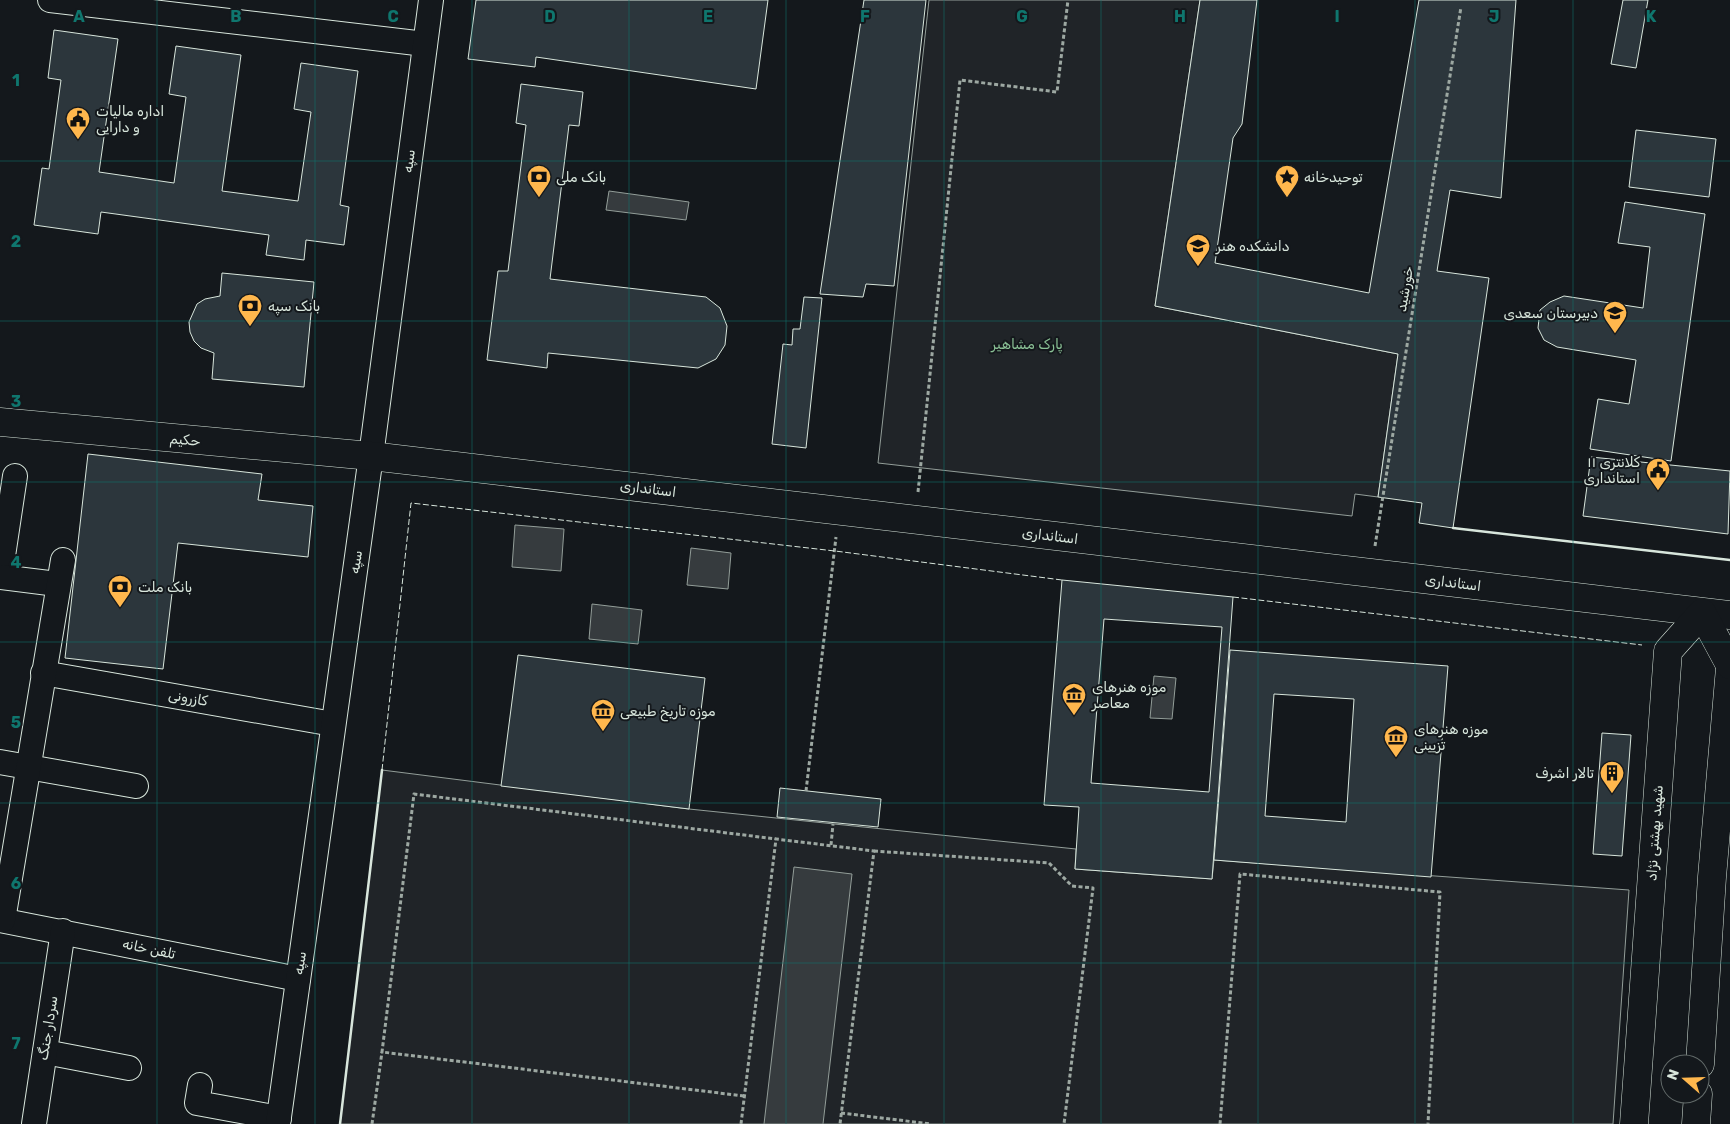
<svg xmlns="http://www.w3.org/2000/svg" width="1730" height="1124" font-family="Rubik,'Noto Sans Arabic',sans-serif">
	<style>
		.green { fill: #202428; stroke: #939e99 }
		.water { fill: #363b3e; stroke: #939e99 }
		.building { fill: #2c363c; stroke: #d8e6dc; fill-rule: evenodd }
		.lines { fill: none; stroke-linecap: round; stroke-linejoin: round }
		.street-casing { stroke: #d8e6dc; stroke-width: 26 }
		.secondary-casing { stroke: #d8e6dc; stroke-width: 29 }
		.path { stroke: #9da8a2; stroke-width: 3; stroke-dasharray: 4 2.5; stroke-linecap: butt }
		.street { stroke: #14181c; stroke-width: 24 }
		.secondary { stroke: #14181c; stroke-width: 28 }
		.fence { stroke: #d8e6dc; stroke-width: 1; stroke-dasharray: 6 2.5; stroke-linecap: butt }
		.wall { stroke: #d8e6dc; stroke-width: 2.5 }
		.grid { fill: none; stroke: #0f766e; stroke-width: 1; stroke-opacity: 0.55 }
		.labels { text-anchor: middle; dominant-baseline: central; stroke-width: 4; stroke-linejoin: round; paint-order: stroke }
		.poi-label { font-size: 14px; fill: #d8e6dc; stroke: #14181c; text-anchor: start }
		.street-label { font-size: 14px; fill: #d8e6dc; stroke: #14181c }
		.park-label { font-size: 14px; fill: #8ac095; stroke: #14181c }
		.grid-label { font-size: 16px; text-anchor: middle; font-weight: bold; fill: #0f766e; stroke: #14181c; stroke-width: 4; stroke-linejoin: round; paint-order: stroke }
	</style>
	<rect width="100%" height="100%" fill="#14181c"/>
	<g class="green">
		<polygon points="929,0 1200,0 1155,306 1398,354 1378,497 1355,494 1352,516 878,463"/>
		<polygon points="382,770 689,809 1076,849 1075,869 1212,879 1214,860 1629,890 1613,1124 340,1124"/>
	</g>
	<g class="water">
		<polygon points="609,191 689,202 686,220 606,210"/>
		<polygon points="515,525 564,529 561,571 512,567"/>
		<polygon points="691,548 731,553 728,589 687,585"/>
		<polygon points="592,604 642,610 638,644 589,639"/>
		<polygon points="1154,676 1176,678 1172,719 1150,718"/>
		<polygon points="794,867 852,874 823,1124 764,1124"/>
	</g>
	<g class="building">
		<polygon points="476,0 768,0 756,89 536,57 535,67 468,59"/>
		<polygon points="864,0 926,0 894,286 866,284 863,297 820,294"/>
		<polygon points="1200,0 1257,0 1242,124 1233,138 1215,263 1369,293 1419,0 1516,0 1501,198 1450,190 1437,271 1489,278 1453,528 1419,523 1422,503 1378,497 1398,354 1155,306"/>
		<polygon points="1623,0 1648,0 1636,68 1611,64"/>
		<polygon points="54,30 118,39 99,172 174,183 186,97 169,94 176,46 241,55 222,191 298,201 311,112 294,109 301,63 358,71 340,205 349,207 344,245 306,240 304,260 266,255 269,235 101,212 98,234 34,225 42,168 49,169 61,80 48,78"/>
		<polygon points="521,84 583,92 579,126 569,125 550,279 706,297 720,308 727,326 725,345 716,359 698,368 548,353 547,368 487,360 498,271 508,271 526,125 516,123"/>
		<polygon points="1636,130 1716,139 1709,197 1629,187"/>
		<polygon points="1625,202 1705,214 1671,461 1590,449 1598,399 1629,404 1636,360 1557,347 1544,340 1538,328 1540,310 1550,302 1564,296 1643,308 1650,247 1618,243"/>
		<polygon points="222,273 314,282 304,387 212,379 214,353 201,348 194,341 190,332 189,322 197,304 205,299 220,296"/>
		<polygon points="804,297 822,298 806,448 772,444 783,344 792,345 793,329 800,329"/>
		<polygon points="88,454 262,474 258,500 313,506 308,557 178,543 163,669 65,658"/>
		<polygon points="1591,457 1730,471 1728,534 1583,516"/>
		<path d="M 1062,580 L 1233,597 L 1212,879 L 1075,869 L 1079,807 L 1044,805 ZM 1104,619 L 1222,627 L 1209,792 L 1091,783 Z"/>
		<path d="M 1230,650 L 1448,666 L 1431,877 L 1214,860 ZM 1274,694 L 1354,699 L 1346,822 L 1265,816 Z"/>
		<polygon points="518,655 705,678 689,809 501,786"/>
		<polygon points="1602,733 1631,735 1622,856 1593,854"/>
		<polygon points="780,788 881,799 878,827 777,817"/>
	</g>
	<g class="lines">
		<defs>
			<g id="street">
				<polyline points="50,0 425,44"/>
				<polyline points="0,576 15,476"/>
				<polyline points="0,577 57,584"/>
				<polyline points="43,673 333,724"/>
				<polyline points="0,762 136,786"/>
				<polyline points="0,920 298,979"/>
				<polyline points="3,920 63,560"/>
				<polyline points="45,1052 129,1068"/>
				<polyline points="200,1085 197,1103 279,1118"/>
				<polyline points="34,1124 63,931"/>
				<polyline points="278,1124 371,456 431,0"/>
			</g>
			<g id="secondary">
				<polyline points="0,422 371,456 1730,615"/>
				<polyline points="1700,1064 1712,877 1730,668"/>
				<polyline points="1634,1124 1668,651 1702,613 1730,665"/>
				<polyline points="1696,1124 1698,1094"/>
			</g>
		</defs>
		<use href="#street" class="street-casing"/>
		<use href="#secondary" class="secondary-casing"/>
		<g class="path">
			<polyline points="918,492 960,80 1057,92 1068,0"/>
			<polyline points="1375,546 1461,7"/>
			<polyline points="806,791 836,537"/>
			<polyline points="831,845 833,824"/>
			<polyline points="874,851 1049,863 1072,886 1093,888 1064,1124"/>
			<polyline points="744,1096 382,1052 414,794 776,839"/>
			<polyline points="841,1113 931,1124"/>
			<polyline points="372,1124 382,1052"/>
			<polyline points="741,1124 776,839 874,851 840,1124"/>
			<polyline points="1220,1124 1240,874 1440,892 1428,1124"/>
		</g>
		<use href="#street" class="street"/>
		<use href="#secondary" class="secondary"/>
		<g class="fence">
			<polyline points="1233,597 1642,645"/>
			<polyline points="382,770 411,503 835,551 1062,580"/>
		</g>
		<g class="wall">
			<polyline points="1453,528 1730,560"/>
			<polyline points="340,1124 382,770"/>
		</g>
	</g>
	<path class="grid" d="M 157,0 L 157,1124M 315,0 L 315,1124M 472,0 L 472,1124M 629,0 L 629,1124M 786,0 L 786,1124M 944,0 L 944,1124M 1101,0 L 1101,1124M 1258,0 L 1258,1124M 1415,0 L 1415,1124M 1573,0 L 1573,1124M 0,161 L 1730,161M 0,321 L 1730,321M 0,482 L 1730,482M 0,642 L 1730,642M 0,803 L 1730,803M 0,963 L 1730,963"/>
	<defs>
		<symbol id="civic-pin" viewBox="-11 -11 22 30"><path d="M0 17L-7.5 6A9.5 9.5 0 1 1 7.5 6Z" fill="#ffb74d" stroke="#14181c"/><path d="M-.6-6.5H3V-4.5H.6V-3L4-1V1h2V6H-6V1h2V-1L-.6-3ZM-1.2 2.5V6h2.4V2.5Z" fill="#111"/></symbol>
		<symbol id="bank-pin" viewBox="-11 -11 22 30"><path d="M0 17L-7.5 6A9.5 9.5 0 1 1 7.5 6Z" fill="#ffb74d" stroke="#14181c"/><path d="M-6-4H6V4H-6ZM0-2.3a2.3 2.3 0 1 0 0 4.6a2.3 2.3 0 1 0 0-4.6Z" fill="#111"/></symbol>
		<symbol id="sight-pin" viewBox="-11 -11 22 30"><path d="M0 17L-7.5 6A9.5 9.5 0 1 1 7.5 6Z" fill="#ffb74d" stroke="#14181c"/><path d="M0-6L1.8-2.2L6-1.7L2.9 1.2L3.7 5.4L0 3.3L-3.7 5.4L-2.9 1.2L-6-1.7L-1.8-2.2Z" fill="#111"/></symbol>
		<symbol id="university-pin" viewBox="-11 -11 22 30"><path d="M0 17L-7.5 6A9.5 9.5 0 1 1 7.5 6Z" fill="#ffb74d" stroke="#14181c"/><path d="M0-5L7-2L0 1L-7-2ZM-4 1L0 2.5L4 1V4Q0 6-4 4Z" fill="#111"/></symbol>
		<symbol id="school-pin" viewBox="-11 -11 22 30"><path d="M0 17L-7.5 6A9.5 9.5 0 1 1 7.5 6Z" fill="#ffb74d" stroke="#14181c"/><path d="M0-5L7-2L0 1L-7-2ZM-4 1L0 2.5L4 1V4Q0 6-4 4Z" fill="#111"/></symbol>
		<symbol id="museum-pin" viewBox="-11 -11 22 30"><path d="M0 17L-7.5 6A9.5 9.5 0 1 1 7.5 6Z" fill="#ffb74d" stroke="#14181c"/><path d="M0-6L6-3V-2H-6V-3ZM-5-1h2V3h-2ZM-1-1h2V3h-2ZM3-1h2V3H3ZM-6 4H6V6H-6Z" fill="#111"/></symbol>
		<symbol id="building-pin" viewBox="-11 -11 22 30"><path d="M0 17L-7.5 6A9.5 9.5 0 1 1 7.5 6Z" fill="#ffb74d" stroke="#14181c"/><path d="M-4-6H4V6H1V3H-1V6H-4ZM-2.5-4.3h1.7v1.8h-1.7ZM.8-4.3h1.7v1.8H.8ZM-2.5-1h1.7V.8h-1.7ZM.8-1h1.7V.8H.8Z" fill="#111"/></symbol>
	</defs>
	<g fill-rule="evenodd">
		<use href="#civic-pin" x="64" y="105" width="28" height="38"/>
		<use href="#bank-pin" x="525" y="163" width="28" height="38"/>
		<use href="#sight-pin" x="1273" y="163" width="28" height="38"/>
		<use href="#university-pin" x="1184" y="232" width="28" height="38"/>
		<use href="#bank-pin" x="236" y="292" width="28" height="38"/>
		<use href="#school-pin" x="1601" y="299" width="28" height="38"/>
		<use href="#civic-pin" x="1644" y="456" width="28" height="38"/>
		<use href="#bank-pin" x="106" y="573" width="28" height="38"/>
		<use href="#museum-pin" x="1060" y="681" width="28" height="38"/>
		<use href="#museum-pin" x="589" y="697" width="28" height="38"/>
		<use href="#museum-pin" x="1382" y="723" width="28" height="38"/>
		<use href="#building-pin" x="1598" y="759" width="28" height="38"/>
	</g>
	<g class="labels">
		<g class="poi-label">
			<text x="96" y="111">اداره مالیات<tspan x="96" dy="16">و دارایی</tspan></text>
			<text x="556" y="177">بانک ملی</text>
			<text x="1304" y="177">توحیدخانه</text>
			<text x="1216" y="246">دانشکده هنر</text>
			<text x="268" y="306">بانک سپه</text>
			<text x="1598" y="313" text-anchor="end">دبیرستان سعدی</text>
			<text x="1640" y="462" text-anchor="end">کلانتری ۱۱<tspan x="1640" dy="16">استانداری</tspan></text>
			<text x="138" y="587">بانک ملت</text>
			<text x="1092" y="687">موزه هنرهای<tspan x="1092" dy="16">معاصر</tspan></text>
			<text x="620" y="711">موزه تاریخ طبیعی</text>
			<text x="1414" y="729">موزه هنرهای<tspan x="1414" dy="16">تزیینی</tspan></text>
			<text x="1594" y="773" text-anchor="end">تالار اشرف</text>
		</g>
		<g class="street-label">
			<text transform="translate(409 161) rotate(-83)">سپه</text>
			<text transform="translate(1405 289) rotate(-81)">خورشید</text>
			<text transform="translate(185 440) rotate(5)">حکیم</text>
			<text transform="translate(648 489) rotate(7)">استانداری</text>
			<text transform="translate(1050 536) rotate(7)">استانداری</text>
			<text transform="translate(356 562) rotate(-82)">سپه</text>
			<text transform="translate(1453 583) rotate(7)">استانداری</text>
			<text transform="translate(188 698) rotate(10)">کازرونی</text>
			<text transform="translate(1655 833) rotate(-86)">شهید بهشتی نژاد</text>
			<text transform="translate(149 949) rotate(12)">تلفن خانه</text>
			<text transform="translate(300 963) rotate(-82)">سپه</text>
			<text transform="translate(48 1028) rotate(-81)">سردار جنگ</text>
		</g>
		<g class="park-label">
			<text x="1027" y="344">پارک مشاهیر</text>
		</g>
	</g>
	<g class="grid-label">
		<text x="79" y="22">A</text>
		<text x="236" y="22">B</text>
		<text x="393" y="22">C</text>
		<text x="550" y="22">D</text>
		<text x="708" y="22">E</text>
		<text x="865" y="22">F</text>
		<text x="1022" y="22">G</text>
		<text x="1180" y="22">H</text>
		<text x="1337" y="22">I</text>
		<text x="1494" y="22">J</text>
		<text x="1651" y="22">K</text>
		<text x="16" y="86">1</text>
		<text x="16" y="247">2</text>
		<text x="16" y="407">3</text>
		<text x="16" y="568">4</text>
		<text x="16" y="728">5</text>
		<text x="16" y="889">6</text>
		<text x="16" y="1049">7</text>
	</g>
	<g transform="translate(1685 1079) rotate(290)"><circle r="24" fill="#14181c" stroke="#626a69"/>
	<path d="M0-4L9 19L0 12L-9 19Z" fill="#ffb74d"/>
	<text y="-8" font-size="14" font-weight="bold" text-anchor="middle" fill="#d8e6dc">N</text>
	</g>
</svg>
